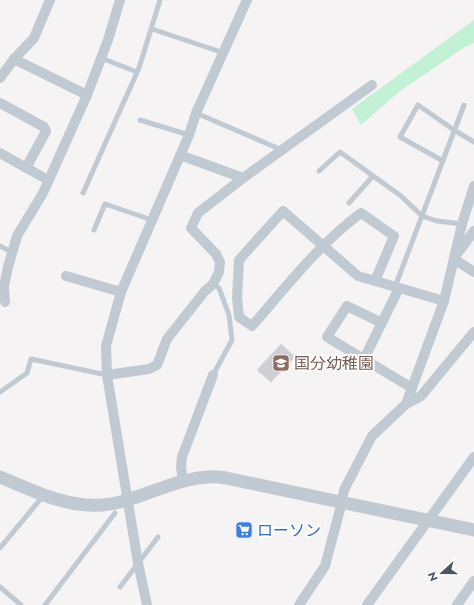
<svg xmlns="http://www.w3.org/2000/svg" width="474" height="605" font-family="Jost,'Noto Sans JP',sans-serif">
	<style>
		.green { fill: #c3f1d5 }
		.building { fill: #cdcfd5; stroke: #d7d9de }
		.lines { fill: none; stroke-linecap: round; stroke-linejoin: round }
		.service { stroke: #c1cad2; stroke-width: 5 }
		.minor { stroke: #c1cad2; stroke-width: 10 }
		.tertiary { stroke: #c1cad2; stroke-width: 13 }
		.labels { text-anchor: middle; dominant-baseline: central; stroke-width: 4; stroke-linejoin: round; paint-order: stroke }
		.education-label { font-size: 16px; fill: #785e54; stroke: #fff; text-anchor: start }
		.shop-label { font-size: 16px; fill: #366cbe; stroke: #fff; text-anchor: start }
	</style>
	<rect width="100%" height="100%" fill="#f5f3f3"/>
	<polygon class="green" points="474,20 474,43 465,47 400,91 361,125 352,109"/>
	<polygon class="building" points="281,344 295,357 271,382 257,370"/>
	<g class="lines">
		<g class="service">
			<polyline points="152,29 224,53"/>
			<polyline points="101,58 137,72"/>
			<polyline points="196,113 282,150"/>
			<polyline points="140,120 189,135"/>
			<polyline points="443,161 400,137 418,105 454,130 474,142"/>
			<polyline points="319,171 340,152 401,196 422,216 437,221 462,224"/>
			<polyline points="83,193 139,68 160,0"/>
			<polyline points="349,203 373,176"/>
			<polyline points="94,230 105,204 152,220"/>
			<polyline points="0,246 13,253"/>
			<polyline points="213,284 219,288 229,315 232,340 213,375"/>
			<polyline points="395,287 464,105"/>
			<polyline points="0,392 27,373 31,359 107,375"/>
			<polyline points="0,548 44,495"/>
			<polyline points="0,587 21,605"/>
			<polyline points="120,587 158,537"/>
			<polyline points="45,605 115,513"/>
		</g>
		<g class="minor">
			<polyline points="14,59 87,95"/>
			<polyline points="0,78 14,59 34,38 50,0"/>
			<polyline points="0,103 44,127 46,131 26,168"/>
			<polyline points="0,153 48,180"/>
			<polyline points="180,155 243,178"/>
			<polyline points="457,254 474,231"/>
			<polyline points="454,259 474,272"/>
			<polyline points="66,276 121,292"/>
			<path d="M 375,281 L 394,236 L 361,213 C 320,243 285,288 252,326 L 239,317 L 237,298 L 239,260 L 283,211 L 358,276 L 444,301"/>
			<polyline points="5,302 4,286 8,267 17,236 43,193 87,95 108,40 120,0"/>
			<polyline points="382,323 347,306 327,337 412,388"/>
			<polyline points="364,359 399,288"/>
			<polyline points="107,375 149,369 157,365 167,339 205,291 213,284 219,272 220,262 216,254 191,228 198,213 243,178 372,85"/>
			<polyline points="406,404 421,396 474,332"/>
			<polyline points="183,481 181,467 182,457 213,375"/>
			<polyline points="147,605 138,563 107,375 106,346 121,292 189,135 196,113 247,0"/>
			<polyline points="299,605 325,566 342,502 344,490 372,436 406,404 444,301 462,224 474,186"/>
			<polyline points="367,605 474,457"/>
			<polyline points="457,605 474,581"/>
		</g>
		<path class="tertiary" d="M 0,477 C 32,490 66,508 102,505 C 138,502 171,479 208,477 C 214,476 220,477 226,478 L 474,530"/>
	</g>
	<defs>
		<symbol id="school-square" viewBox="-11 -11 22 22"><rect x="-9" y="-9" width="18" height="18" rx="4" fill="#8d6e63" stroke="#fff"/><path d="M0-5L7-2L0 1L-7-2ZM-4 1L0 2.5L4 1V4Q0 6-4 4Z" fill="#fff"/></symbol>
		<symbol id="supermarket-square" viewBox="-11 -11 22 22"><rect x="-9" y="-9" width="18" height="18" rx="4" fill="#3f7fe0" stroke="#fff"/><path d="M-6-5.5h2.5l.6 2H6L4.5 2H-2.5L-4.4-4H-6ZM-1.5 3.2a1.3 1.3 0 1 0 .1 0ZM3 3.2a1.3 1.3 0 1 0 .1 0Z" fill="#fff"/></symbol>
	</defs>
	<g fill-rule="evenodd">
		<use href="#school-square" x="271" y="353" width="20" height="20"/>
		<use href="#supermarket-square" x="234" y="520" width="20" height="20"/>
	</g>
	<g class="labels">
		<g class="education-label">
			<text x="294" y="363">国分幼稚園</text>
		</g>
		<g class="shop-label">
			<text x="257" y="530">ローソン</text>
		</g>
	</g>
	<g transform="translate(442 573) rotate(249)" stroke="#ffffff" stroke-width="3" paint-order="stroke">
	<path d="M0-3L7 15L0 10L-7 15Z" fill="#4a5661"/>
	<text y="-6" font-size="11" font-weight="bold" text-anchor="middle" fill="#4a5661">N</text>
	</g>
</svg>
